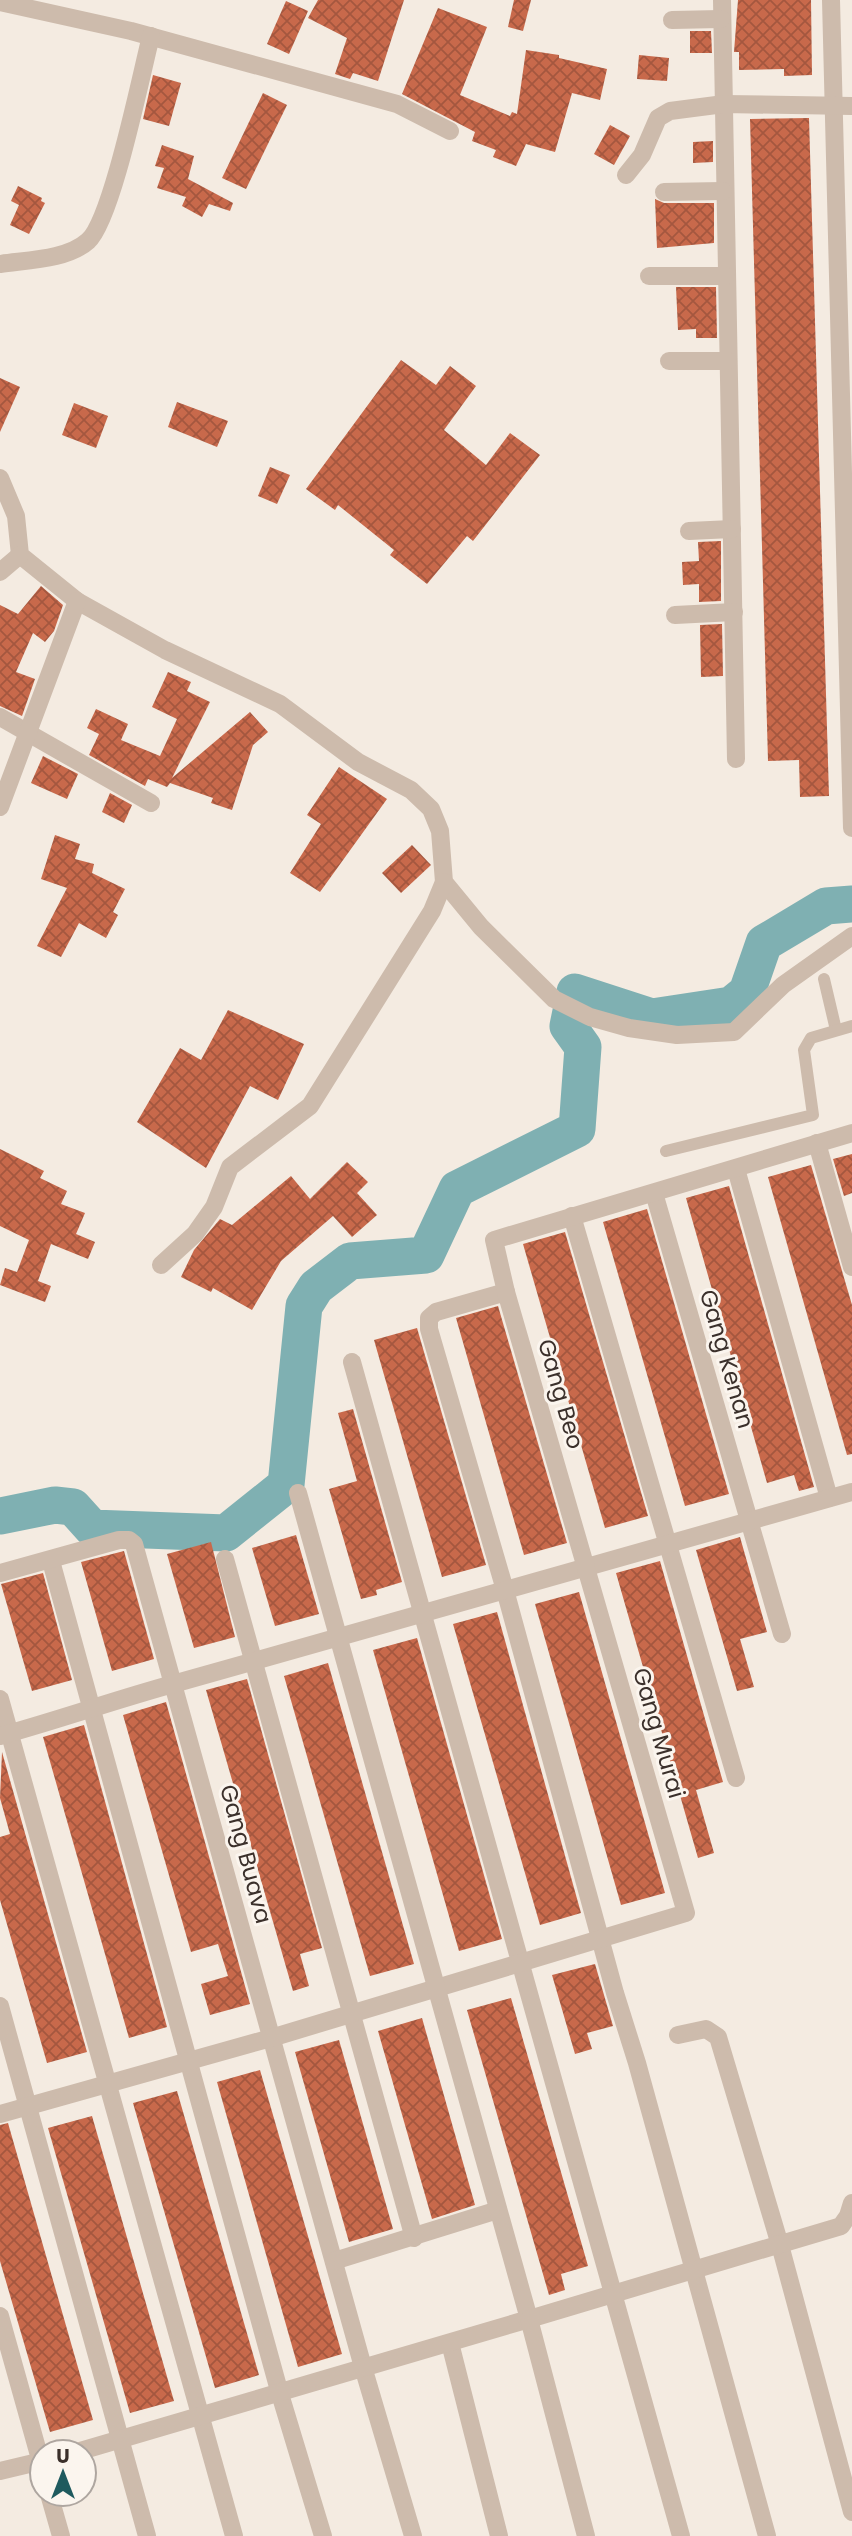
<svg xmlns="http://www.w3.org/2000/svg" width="852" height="2536" font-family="Poppins,sans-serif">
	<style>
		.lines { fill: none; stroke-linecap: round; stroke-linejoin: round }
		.river { stroke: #7fb0b2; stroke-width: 37 }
		.building { fill: url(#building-cross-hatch) }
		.lane { stroke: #cdbbac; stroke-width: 12 }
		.street { stroke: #cdbbac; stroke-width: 18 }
		.labels { text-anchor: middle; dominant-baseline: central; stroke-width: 6; stroke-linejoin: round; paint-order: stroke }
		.street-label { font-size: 23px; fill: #3b302b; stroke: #fbf5ee }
	</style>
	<defs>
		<pattern id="building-cross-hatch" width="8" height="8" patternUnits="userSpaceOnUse" patternTransform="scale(1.75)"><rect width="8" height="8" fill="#c8694b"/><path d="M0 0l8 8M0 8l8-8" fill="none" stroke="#a4573f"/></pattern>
	</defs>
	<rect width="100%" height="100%" fill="#f4ebe1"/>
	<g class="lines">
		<polyline class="river" points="0,1516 55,1505 73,1507 92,1528 226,1533 286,1485 304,1306 316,1287 350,1261 426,1255 457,1189 577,1129 583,1047 568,1026 575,992 652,1017 731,1005 747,992 764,943 826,906 852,904"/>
	</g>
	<g class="building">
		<polygon points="318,0 404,0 378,81 353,73 350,79 335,74 347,38 308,18"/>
		<polygon points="514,0 531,0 523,31 508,27"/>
		<polygon points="738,0 811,0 812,75 784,76 784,69 739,70 739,52 734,52"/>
		<polygon points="286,1 308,11 289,54 267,44"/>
		<polygon points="438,8 487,27 460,95 510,116 512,112 517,114 526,50 559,55 559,58 607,69 600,100 572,93 555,152 526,144 516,166 493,157 496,150 472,141 475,132 402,94"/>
		<polygon points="690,31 711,31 712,53 690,53"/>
		<polygon points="639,55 669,58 667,81 637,79"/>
		<polygon points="153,75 181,83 169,126 143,119"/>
		<polygon points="263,93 287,105 246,189 222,178"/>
		<polygon points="809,118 829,796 800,797 799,760 768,761 750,119"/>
		<polygon points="610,125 630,136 614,165 594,154"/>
		<polygon points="713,141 713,162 693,163 693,142"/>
		<polygon points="162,145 194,156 188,179 233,203 230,211 209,204 202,217 182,206 186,197 157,188 164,168 155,166"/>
		<polygon points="18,186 42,198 41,201 45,203 29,234 10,225 19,205 11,201"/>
		<polygon points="655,199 664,203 714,203 714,243 657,248"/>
		<polygon points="676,287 716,287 717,338 696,338 696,329 678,330"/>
		<polygon points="401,360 436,385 450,366 476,386 444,430 486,465 510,433 540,455 473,541 467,536 427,584 390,555 394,550 338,505 335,510 306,489"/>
		<polygon points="0,378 20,387 0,432"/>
		<polygon points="177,402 228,421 217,447 168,427"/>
		<polygon points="74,403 108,416 96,448 62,435"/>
		<polygon points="270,467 290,475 277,504 258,496"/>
		<polygon points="721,541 721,601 699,602 699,584 683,585 682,562 699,561 698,542"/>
		<polygon points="41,586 63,605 54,631 45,642 33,633 16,672 35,679 22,716 0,706 0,605 18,614"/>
		<polygon points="722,624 723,676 701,677 700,625"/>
		<polygon points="168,672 191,682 187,691 210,702 172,778 250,712 268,732 253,745 232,810 211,803 213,798 170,783 167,787 148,779 145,786 89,755 99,734 87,728 96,709 128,724 121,740 160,756 177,719 152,707"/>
		<polygon points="43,756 78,774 67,799 31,783"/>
		<polygon points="339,767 387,799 320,892 290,873 321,824 307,815"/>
		<polygon points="110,793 132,805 124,823 102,812"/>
		<polygon points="55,835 80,844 75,859 94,864 92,873 125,889 113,912 118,915 106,938 79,923 61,957 37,946 67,888 41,879"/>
		<polygon points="412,845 431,865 401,893 382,873"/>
		<polygon points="228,1010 304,1044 278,1100 250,1086 206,1168 137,1122 180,1048 201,1060"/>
		<polygon points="0,1149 44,1171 40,1178 67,1191 61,1204 85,1213 76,1234 95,1242 88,1259 51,1244 38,1281 51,1286 45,1302 0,1285 5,1268 17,1272 29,1240 0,1226"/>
		<polygon points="852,1154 852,1193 844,1196 833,1159"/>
		<polygon points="347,1162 368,1182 357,1193 377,1215 352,1237 333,1216 281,1261 252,1310 213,1288 211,1292 181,1277 194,1250 220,1219 232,1225 291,1176 310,1199"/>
		<polygon points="811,1165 852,1305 852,1454 847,1455 768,1177"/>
		<polygon points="729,1186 814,1487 799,1491 794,1475 767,1483 686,1198"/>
		<polygon points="647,1209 729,1494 685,1506 603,1222"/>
		<polygon points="565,1232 648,1516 605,1528 523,1244"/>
		<polygon points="498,1306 567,1543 524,1555 456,1318"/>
		<polygon points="417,1328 486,1565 442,1577 374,1340"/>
		<polygon points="353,1409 402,1582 376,1590 377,1595 361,1599 329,1489 357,1481 338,1413"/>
		<polygon points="296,1535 319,1614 275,1626 252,1548"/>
		<polygon points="740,1537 767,1632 740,1639 754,1687 737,1691 696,1550"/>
		<polygon points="211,1542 235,1637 194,1648 167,1554"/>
		<polygon points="124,1551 154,1659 112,1671 81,1562"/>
		<polygon points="660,1561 723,1782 696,1790 714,1853 698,1858 616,1573"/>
		<polygon points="43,1573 72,1680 32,1691 1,1584"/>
		<polygon points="579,1592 665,1893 621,1905 535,1604"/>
		<polygon points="497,1612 581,1913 540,1925 453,1624"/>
		<polygon points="417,1638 502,1939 459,1951 373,1650"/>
		<polygon points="328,1663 414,1964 370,1976 284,1676"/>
		<polygon points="247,1679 322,1948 300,1954 309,1986 293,1991 206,1690"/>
		<polygon points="166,1702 250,2004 210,2015 201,1984 228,1976 218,1944 191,1952 123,1715"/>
		<polygon points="84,1725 167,2027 129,2038 43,1737"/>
		<polygon points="2,1752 87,2052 47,2063 0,1900 0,1837 10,1834 0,1798"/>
		<polygon points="595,1964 613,2026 587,2033 592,2049 575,2054 552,1975"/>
		<polygon points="511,1998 588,2266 561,2274 565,2290 549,2295 467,2010"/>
		<polygon points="422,2018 475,2205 432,2219 378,2031"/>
		<polygon points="339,2040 393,2229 349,2242 295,2052"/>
		<polygon points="260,2070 342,2354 298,2367 217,2082"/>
		<polygon points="177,2091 259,2375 215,2388 133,2103"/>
		<polygon points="92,2116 174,2401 130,2413 48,2128"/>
		<polygon points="8,2123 93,2420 50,2432 0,2261 0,2125"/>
	</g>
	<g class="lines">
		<g class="lane">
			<polyline points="824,979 836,1030"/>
			<polyline points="666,1151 813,1115 804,1050 811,1038 852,1026"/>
		</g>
		<g class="street">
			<polyline points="722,0 736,759"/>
			<polyline points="831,0 852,828"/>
			<polyline points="0,2 131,31 397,104 450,131"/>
			<polyline points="672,20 721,19"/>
			<polyline points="626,175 642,155 658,118 670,111 724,104 852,106"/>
			<polyline points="664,192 723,191"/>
			<path d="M 0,264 C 26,260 67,260 88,241 C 112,220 141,75 151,36"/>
			<polyline points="649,276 726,276"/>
			<polyline points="669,361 728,361"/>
			<polyline points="0,478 16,516 20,555 77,601 165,650 280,704 358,762 411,790 431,809 440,831 444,882 481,927 554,999 590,1017 629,1028 677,1035 734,1032 783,985 852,936"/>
			<polyline points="689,531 732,529"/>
			<polyline points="0,572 20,555"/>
			<polyline points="675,615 734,612"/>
			<polyline points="0,717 151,803"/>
			<polyline points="0,807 77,601"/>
			<polyline points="817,1143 852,1267"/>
			<polyline points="736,1169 829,1498"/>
			<polyline points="654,1193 782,1634"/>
			<polyline points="572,1216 736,1778"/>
			<polyline points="161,1265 195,1234 214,1207 230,1167 310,1106 432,911 444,882"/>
			<polyline points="506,1292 436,1312 429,1318 429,1329 505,1590 615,1993 637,2063 767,2536"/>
			<polyline points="352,1362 681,2536"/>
			<polyline points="225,1559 414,2238"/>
			<polyline points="51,1561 280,2394 323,2536"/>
			<polyline points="0,1573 119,1540 129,1540 134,1544 363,2367 413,2536"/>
			<polyline points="0,1699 234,2536"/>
			<path d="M 0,1736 C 58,1720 115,1700 173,1684 C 400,1622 626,1557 852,1492"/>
			<polyline points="0,2006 147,2536"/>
			<polyline points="678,2035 706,2029 718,2037 780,2245 852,2512"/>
			<polyline points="0,2114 271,2038 686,1913 506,1292 494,1240 852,1133"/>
			<polyline points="334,2261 498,2210"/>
			<polyline points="0,2316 42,2466"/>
			<polyline points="450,2343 499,2536"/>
			<polyline points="77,2452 529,2319 298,1493"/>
			<polyline points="0,2471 42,2461"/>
			<polyline points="49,2494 61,2536"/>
			<polyline points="586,2536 529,2319 841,2226 848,2216 852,2203"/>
		</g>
	</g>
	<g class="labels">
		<g class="street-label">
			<text transform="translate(727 1359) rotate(74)">Gang Kenan</text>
			<text transform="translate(561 1394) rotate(74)">Gang Beo</text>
			<text transform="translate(659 1733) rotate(74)">Gang Murai</text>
			<text transform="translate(246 1854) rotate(75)">Gang Buava</text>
		</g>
	</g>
	<g transform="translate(63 2473)"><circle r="33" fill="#fbf5ee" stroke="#aea6a0" stroke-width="2"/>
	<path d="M0-5L12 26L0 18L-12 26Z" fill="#1f5a5e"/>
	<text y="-10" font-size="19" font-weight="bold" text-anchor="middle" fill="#3b302b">U</text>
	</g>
</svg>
